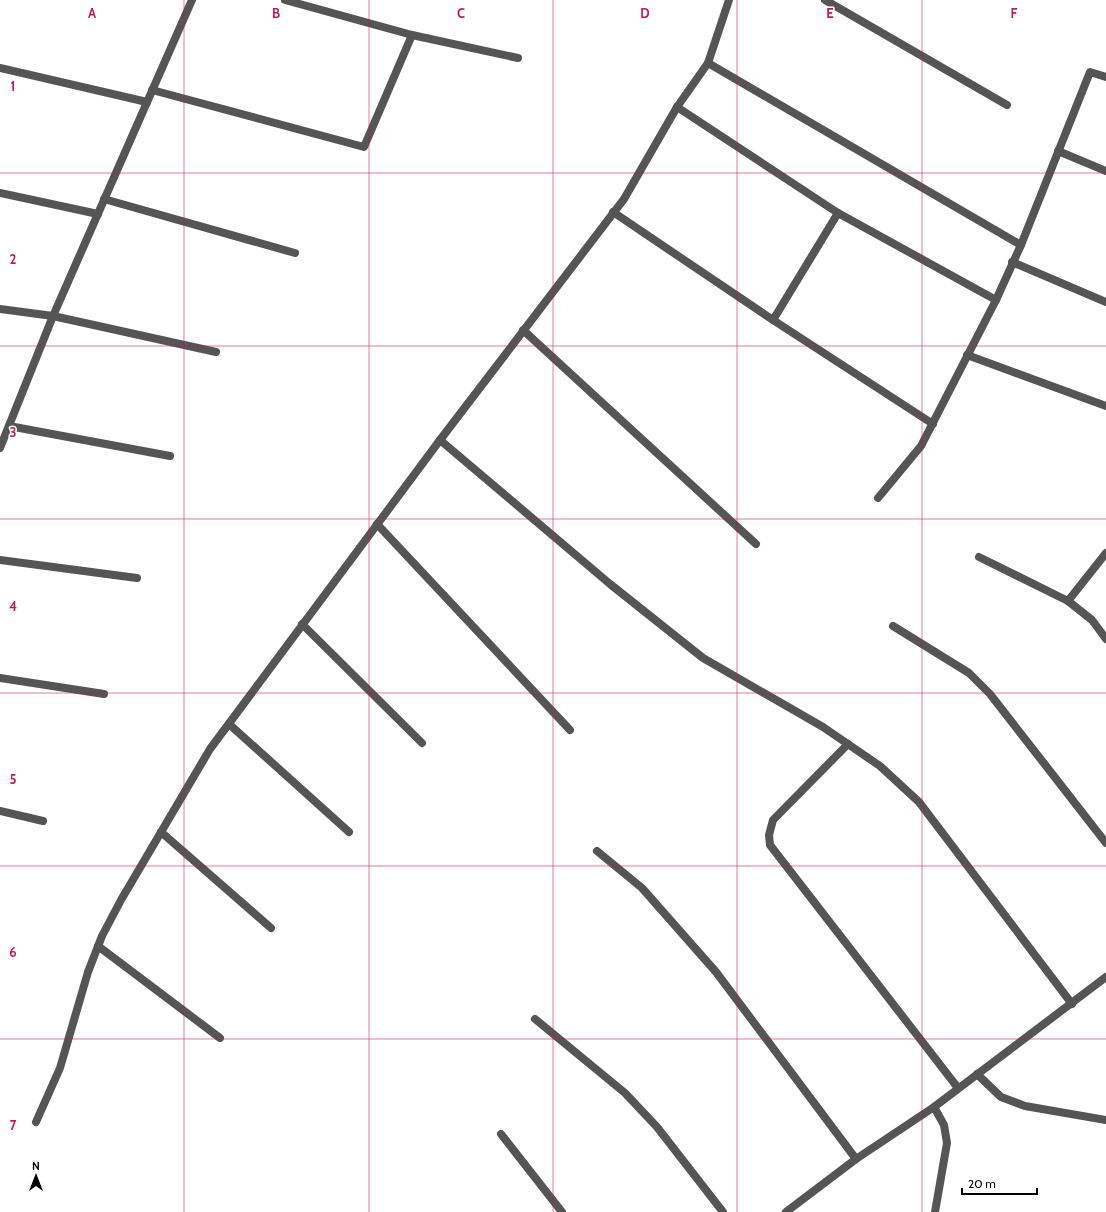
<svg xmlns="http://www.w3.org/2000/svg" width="1106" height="1212" font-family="Cabin,sans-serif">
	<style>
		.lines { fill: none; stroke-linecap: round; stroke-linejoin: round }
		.street { stroke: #555; stroke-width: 8 }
		.grid { fill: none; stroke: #c2185b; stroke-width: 1; stroke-opacity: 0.55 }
		.grid-label { font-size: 13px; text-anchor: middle; font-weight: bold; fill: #c2185b; stroke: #fff; stroke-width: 3; stroke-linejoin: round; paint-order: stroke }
	</style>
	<rect width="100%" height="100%" fill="#fff"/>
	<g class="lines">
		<g class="street">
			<polyline points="285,0 412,35 518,58"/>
			<polyline points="825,0 1007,105"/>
			<polyline points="708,63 1021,245"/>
			<polyline points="0,68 147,102"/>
			<polyline points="152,90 364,147 412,35"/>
			<polyline points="677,107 838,213 996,300"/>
			<polyline points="1058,151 1106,171"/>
			<polyline points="0,193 98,214"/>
			<polyline points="104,199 295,253"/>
			<polyline points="613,212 773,320 933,424"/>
			<polyline points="1012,262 1106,302"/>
			<polyline points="0,309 53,316 216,352"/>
			<polyline points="773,320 838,213"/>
			<polyline points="523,330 756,544"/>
			<polyline points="967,355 1106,406"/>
			<polyline points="9,426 170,456"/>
			<polyline points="440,440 610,584 703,658 823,727 880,766 919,802 1072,1004"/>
			<polyline points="0,448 53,316 192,0"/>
			<polyline points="878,498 921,446 996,300 1021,245 1090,72 1106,77"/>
			<polyline points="377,524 570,730"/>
			<polyline points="979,557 1068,601 1092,620 1106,639"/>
			<polyline points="0,560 137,578"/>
			<polyline points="1068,601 1106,553"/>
			<polyline points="302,624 422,743"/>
			<polyline points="893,626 969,673 990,694 1106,843"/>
			<polyline points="0,678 104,694"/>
			<polyline points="229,724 349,832"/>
			<polyline points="848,744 773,820 769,835 770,845 958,1088"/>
			<polyline points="0,811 43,821"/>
			<polyline points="161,832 271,928"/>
			<polyline points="597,851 642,888 716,972 856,1159"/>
			<polyline points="98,946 220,1038"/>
			<polyline points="535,1019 625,1093 657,1127 723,1212"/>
			<polyline points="977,1074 1001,1097 1025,1106 1106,1120"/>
			<polyline points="934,1107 944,1125 947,1143 935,1212"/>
			<polyline points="36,1122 60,1068 88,972 102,936 121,900 210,749 440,440 624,199 677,107 708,63 729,0"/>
			<polyline points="501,1134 562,1212"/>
			<polyline points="786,1212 856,1159 934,1107 1106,977"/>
		</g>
	</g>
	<path class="grid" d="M 184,0 L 184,1212M 369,0 L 369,1212M 553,0 L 553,1212M 737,0 L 737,1212M 922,0 L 922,1212M 0,173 L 1106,173M 0,346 L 1106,346M 0,519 L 1106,519M 0,693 L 1106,693M 0,866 L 1106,866M 0,1039 L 1106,1039"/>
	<g class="grid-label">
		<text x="92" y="18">A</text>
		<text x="276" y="18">B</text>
		<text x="461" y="18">C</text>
		<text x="645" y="18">D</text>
		<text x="830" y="18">E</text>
		<text x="1014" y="18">F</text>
		<text x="13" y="91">1</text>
		<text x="13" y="264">2</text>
		<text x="13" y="437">3</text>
		<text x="13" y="611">4</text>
		<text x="13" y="784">5</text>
		<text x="13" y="957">6</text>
		<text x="13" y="1130">7</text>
	</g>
	<g transform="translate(36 1176)" stroke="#ffffff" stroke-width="3" paint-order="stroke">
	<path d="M0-3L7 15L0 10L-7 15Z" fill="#000000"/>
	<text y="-6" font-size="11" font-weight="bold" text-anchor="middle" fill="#000000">N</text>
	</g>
	<path d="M962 1188v6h75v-6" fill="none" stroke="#000000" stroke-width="2"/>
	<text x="968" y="1188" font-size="12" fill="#000000" stroke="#ffffff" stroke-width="3" paint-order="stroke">20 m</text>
</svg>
